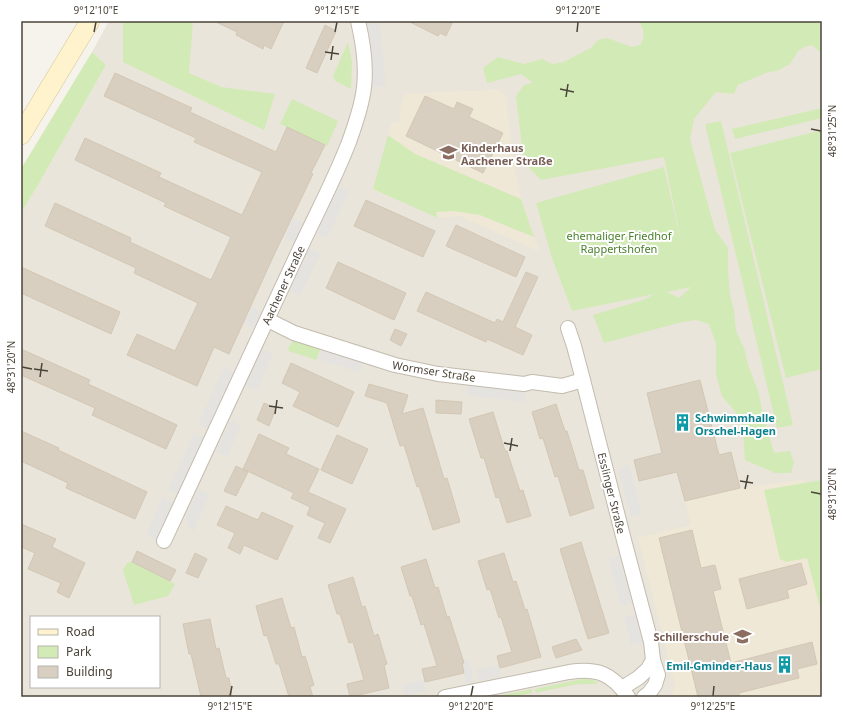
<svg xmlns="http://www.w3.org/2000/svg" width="843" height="718" font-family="'Noto Sans',sans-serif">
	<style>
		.residential { fill: #eae5da; fill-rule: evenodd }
		.education { fill: #efe8d6 }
		.green { fill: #d2eab5; fill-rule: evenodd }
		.parking { fill: #e5e3e0 }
		.building { fill: #d8cfc1; stroke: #d3c7b4 }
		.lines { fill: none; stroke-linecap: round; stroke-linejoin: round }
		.minor-casing { stroke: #c2bbae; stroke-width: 16 }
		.secondary-casing { stroke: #d6c79b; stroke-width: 20 }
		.minor { stroke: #fff; stroke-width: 14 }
		.secondary { stroke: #fff3cd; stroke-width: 19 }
		.ticks { fill: none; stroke: #4b4439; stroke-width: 1.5 }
		.labels { text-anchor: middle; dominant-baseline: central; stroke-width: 4; stroke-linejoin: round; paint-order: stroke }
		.education-label { font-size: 11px; font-weight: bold; fill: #785e54; stroke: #fff; text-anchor: start }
		.park-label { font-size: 11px; fill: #4a7f2a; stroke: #fff }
		.street-label { font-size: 11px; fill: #4b4439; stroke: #fff }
		.culture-label { font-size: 11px; font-weight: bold; fill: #0d838f; stroke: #fff; text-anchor: start }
		.neatline { fill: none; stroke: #4b4439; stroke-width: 1.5 }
		.ticks-label { font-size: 10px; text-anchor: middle; fill: #4b4439 }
	</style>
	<rect width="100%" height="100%" fill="#f6f3ec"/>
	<path class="residential" d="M 109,21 L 822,21 L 822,697 L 21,697 L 21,213 L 38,185 L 106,65 L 92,52 ZM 31,617 L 159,617 L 159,687 L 31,687 Z"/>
	<g class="education">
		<polygon points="492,89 499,90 505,95 506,97 515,170 521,199 539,251 460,216 438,218 373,189 392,122 399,123 402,100 406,94 461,91 485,91"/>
		<polygon points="805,479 816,536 822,587 822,697 671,697 675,685 638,538 691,525 685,501 740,488"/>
	</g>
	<g class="green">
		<polygon points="123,21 193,21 189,73 221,87 275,94 264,130 123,62"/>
		<path d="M 639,21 L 822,21 L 822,55 L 820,52 L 812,45 L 805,47 L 799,50 L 790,64 L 777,71 L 768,72 L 738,85 L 734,94 L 716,92 L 694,119 L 690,139 L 715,230 L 728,248 L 728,271 L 730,295 L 734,310 L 736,331 L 744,348 L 748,365 L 759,394 L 763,415 L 774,453 L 790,451 L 794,462 L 791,473 L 775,473 L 745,460 L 742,420 L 722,396 L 716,374 L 716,344 L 709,324 L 696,320 L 678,323 L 604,343 L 593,315 L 643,300 L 655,294 L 572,311 L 552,258 L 536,203 L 664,167 L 684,255 L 664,157 L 541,180 L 524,163 L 516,96 L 524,85 L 533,83 L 521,74 L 487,83 L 483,68 L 498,57 L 524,64 L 542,59 L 552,64 L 564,62 L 592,47 L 598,40 L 607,38 L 632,47 L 640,45 C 646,35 644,31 639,21 ZM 691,287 L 679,298 L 667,292 Z"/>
		<polygon points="348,42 352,62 351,89 335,81 333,76"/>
		<polygon points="92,52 106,65 38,185 21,213 21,169"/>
		<polygon points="292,99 338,121 327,146 280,124"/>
		<polygon points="822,108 822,118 735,139 732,129"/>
		<polygon points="721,121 793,425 777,428 705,124"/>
		<polygon points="822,130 822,369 786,378 730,153"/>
		<polygon points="388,135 415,154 521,199 534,237 480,215 454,211 436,212 438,218 373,189"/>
		<polygon points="294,338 321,347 316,360 289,351 288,349"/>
		<polygon points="822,480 822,615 807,558 786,562 780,559 764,490"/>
		<polygon points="128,562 132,562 175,584 168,596 134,605 123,570"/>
		<path d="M 582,679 C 588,679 593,679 599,683 C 591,685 582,683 574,685 C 561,687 548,690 536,693 L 535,689 Z"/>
		<polygon points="532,689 532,693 512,697 492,697"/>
	</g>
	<g class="parking">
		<polygon points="367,21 379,21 384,61 385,74 385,87 372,87 372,62"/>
		<polygon points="338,186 349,192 327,238 316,233"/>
		<polygon points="293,218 303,223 294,243 284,238"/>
		<polygon points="309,248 321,253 300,296 289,291"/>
		<polygon points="251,307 262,312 254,328 243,323"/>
		<polygon points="322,348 364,362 360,373 318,359"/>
		<polygon points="262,349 273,354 257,390 245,386"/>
		<polygon points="224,367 235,372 209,429 198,424"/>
		<polygon points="468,383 526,390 524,402 466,395"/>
		<polygon points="230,420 241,425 227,457 216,452"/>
		<polygon points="194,433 205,438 179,495 168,490"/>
		<polygon points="629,465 642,514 631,517 618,468"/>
		<polygon points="199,489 210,494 193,532 187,524 186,514"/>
		<polygon points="163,497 174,502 157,540 146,535"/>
		<polygon points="619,556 632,603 621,606 608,559"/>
		<polygon points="635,614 642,642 631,645 624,617"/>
		<polygon points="468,659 472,670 474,682 466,684 461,661"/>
		<polygon points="499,665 501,677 479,681 477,669"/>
		<polygon points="423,680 426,691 405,696 402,685"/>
	</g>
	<g class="building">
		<polygon points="214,21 284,21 271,49 264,45 263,49 236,35 237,32"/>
		<polygon points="408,21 453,21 446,36 440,33 438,36"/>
		<polygon points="325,25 336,31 317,73 306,68"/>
		<polygon points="115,73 192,108 190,112 276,152 287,127 325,145 311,173 313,174 273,257 229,354 214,347 197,386 127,355 137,334 175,351 198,303 134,273 136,268 45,226 55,203 131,238 130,242 211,280 231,237 164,206 166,203 75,160 85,138 161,173 159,177 242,215 262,172 194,142 196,138 104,96"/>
		<polygon points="425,96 454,109 457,102 473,109 469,117 503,133 483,173 406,136"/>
		<polygon points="366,200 435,231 423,257 354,226"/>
		<polygon points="456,225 525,257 516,277 446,246"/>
		<polygon points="338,262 406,293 394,320 326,288"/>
		<polygon points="21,267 120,312 111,334 21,293"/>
		<polygon points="526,272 538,277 515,327 532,335 523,355 487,339 486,342 417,311 426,292 495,323 497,319 503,322"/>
		<polygon points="395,329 407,334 401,346 390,340"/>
		<polygon points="21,349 90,380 88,384 177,425 166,449 92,415 95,408 21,375"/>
		<polygon points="291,363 354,392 338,427 293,406 300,392 282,383"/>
		<polygon points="700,380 719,455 731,452 740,488 685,501 677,472 639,481 634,460 662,453 647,393"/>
		<polygon points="369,384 408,395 402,414 423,408 444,479 447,478 460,522 433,530 419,486 417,487 404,445 400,446 387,403 365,396"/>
		<polygon points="436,400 462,402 461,414 436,413"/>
		<polygon points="264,403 276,408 269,426 257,420"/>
		<polygon points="556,404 565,431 567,431 579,470 583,470 594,508 570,516 558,476 555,477 543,438 540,439 532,412"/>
		<polygon points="493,412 505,451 507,451 520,491 523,490 531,516 507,523 499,497 496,498 484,458 481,458 469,419"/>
		<polygon points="21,431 59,448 58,450 147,492 135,519 66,488 68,483 21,461"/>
		<polygon points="259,434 289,448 286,454 319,469 308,492 346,509 330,543 318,538 325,523 307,515 310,507 291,498 294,493 243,469"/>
		<polygon points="337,435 368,449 352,484 321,470"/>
		<polygon points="236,466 248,472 236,496 224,491"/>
		<polygon points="226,506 258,520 262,512 293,526 277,560 244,545 240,554 228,548 235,533 217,525"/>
		<polygon points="21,524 56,539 52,547 85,563 69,598 57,592 61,583 28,569 35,553 21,547"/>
		<polygon points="692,530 701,568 715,565 721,589 713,591 731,663 812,642 817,664 797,669 799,678 739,693 739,697 698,697 659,538"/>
		<polygon points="581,542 609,633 588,639 560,549"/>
		<polygon points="137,551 176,570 170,581 132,562"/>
		<polygon points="195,553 207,559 198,578 186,573"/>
		<polygon points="504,553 513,582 516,581 525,610 527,609 541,657 500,668 497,656 512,652 501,617 499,618 490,589 487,590 478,561"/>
		<polygon points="426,559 435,588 438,587 447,617 449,616 464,663 462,663 464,673 425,682 422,669 437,666 424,624 421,625 412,596 410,596 401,567"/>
		<polygon points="801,563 807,584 787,590 789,598 747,609 739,579"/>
		<polygon points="353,577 362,607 365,606 374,636 378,634 387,664 384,665 389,688 350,697 347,684 364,680 353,642 349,643 340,614 337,614 328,585"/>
		<polygon points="282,598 291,628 294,627 302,657 305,656 314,685 310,687 313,697 289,697 279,664 276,664 267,635 264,636 256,606"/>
		<polygon points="210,619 216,649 219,648 226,678 229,678 232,697 201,697 191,654 189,654 183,624"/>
		<polygon points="576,639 582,650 556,658 552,647"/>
	</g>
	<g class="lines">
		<defs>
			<g id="minor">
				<polyline points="268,320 294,333 395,365 438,374 524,384 532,382 562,386 583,380"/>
				<polyline points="568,328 574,346 583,380 625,544 651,642 653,660 658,675 655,685 649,693 644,697"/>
				<path d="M 164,541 C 208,445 253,350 297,255 C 314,218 334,181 349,142 C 354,128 359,114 362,99 C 368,73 364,46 358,21"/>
				<polyline points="622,688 638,678 648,669 653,660"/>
				<path d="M 445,697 L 569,672 C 597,668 612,673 628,697"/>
			</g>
			<polyline id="secondary" points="21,135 90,21"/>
		</defs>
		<use href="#minor" class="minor-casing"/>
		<use href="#secondary" class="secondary-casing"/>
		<use href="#minor" class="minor"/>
		<use href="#secondary" class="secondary"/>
	</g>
	<path class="ticks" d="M 94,32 L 96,22M 335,32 L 337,22M 577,32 L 578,22M 325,52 L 339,54M 331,60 L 333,46M 560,89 L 574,92M 566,97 L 568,84M 811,129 L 821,131M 22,367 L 32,369M 34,369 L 48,371M 40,377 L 42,363M 269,406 L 283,408M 275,414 L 277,400M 504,443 L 518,446M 510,451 L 512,438M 740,481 L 753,483M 745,489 L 748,475M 811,492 L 821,494M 230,696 L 232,686M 471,696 L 473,686M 713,696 L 714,686"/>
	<defs>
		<symbol id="school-bare" viewBox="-9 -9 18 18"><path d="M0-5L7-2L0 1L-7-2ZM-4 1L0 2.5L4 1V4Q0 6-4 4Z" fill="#8d6e63" stroke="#fff" stroke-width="2.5" paint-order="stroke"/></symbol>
		<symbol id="building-bare" viewBox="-9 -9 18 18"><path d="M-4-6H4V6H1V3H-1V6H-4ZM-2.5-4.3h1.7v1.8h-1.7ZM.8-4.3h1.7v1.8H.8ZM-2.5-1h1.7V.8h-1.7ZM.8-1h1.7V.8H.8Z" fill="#0f9aa8" stroke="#fff" stroke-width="2.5" paint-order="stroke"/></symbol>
	</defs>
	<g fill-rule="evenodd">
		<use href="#school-bare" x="436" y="140" width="25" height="25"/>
		<use href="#building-bare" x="670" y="410" width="25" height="25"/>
		<use href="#school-bare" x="730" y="624" width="25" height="25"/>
		<use href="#building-bare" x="772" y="652" width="25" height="25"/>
	</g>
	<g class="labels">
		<g class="education-label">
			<text x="461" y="147">Kinderhaus<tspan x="461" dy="13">Aachener Straße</tspan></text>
			<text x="729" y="636" text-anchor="end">Schillerschule</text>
		</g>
		<g class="park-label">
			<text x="619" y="235">ehemaliger Friedhof<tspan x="619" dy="13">Rappertshofen</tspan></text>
		</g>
		<g class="street-label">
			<text transform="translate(283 285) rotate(-65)">Aachener Straße</text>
			<text transform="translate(434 371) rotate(9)">Wormser Straße</text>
			<text transform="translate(612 493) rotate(76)">Esslinger Straße</text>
		</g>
		<g class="culture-label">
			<text x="695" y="417">Schwimmhalle<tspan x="695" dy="13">Orschel-Hagen</tspan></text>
			<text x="772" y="665" text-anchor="end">Emil-Gminder-Haus</text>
		</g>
	</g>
	<rect width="843" height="718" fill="none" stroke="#ffffff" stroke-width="44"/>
	<rect x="30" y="616" width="130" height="72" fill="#ffffff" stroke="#b7b4b0"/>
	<rect x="38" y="629" width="20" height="6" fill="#fff3cd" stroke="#b7b4b0"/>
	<text x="66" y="636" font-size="12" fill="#4b4439">Road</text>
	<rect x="38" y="646" width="20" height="12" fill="#d2eab5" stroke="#b7b4b0"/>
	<text x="66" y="656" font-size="12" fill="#4b4439">Park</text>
	<rect x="38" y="666" width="20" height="12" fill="#d8cfc1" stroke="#b7b4b0"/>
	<text x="66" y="676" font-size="12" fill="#4b4439">Building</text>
	<rect x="22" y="22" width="799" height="674" class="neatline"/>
	<g class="ticks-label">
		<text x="96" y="14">9°12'10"E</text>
		<text x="337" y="14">9°12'15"E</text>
		<text x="578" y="14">9°12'20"E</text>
		<text transform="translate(832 131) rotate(-90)" y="4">48°31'25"N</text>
		<text transform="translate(11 367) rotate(-90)" y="4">48°31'20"N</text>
		<text transform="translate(832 494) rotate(-90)" y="4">48°31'20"N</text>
		<text x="230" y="710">9°12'15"E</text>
		<text x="471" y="710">9°12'20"E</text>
		<text x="713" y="710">9°12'25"E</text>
	</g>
</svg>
